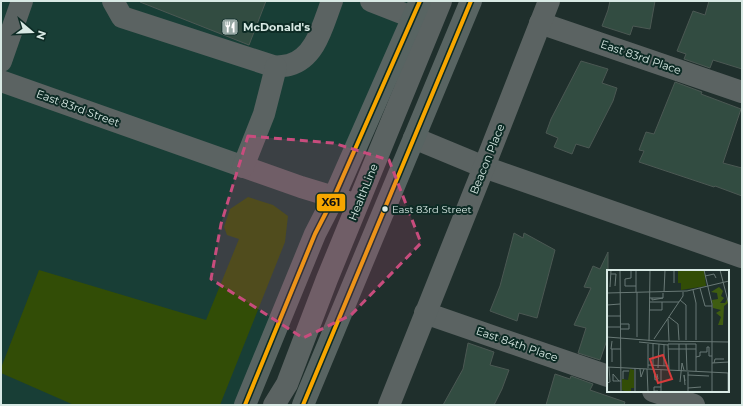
<svg xmlns="http://www.w3.org/2000/svg" width="743" height="406" font-family="Montserrat,sans-serif">
	<style>
		.built { fill: #183e36 }
		.green { fill: #324d06 }
		.building { fill: #324c41; stroke: #4b5853 }
		.lines { fill: none; stroke-linecap: round; stroke-linejoin: round }
		.minor { stroke: #5b6362; stroke-width: 22 }
		.major { stroke: #586462; stroke-width: 22 }
		.bus-1-casing { stroke: #0d2b25; stroke-width: 7 }
		.bus-1 { stroke: #f7a600; stroke-width: 4 }
		.marked { fill: #c84c7d; fill-opacity: 0.2; stroke: #c84c7d; stroke-width: 3; stroke-dasharray: 8 5; stroke-linejoin: round }
		.bus-dot { fill: #d8e9e4; stroke: #0d2b25; stroke-width: 1.5 }
		.labels { text-anchor: middle; dominant-baseline: central; stroke-width: 4; stroke-linejoin: round; paint-order: stroke }
		.bus-label { font-size: 10px; fill: #d8e9e4; stroke: #0d2b25; text-anchor: start }
		.poi-label { font-size: 11px; font-weight: bold; fill: #d8e9e4; stroke: #0d2b25; text-anchor: start }
		.street-label { font-size: 11px; fill: #d8e9e4; stroke: #0d2b25 }
		.inset-road { fill: none; stroke: #697976; stroke-width: 1 }
		.view { fill: #d63b3b; fill-opacity: 0.15; stroke: #d63b3b; stroke-width: 2 }
		.inset-edge { fill: none; stroke: #d8e9e4; stroke-width: 2 }
		.line-badge { stroke: #0d2b25; stroke-width: 1.5 }
		.pale-badge-label { font-size: 11px; text-anchor: middle; font-weight: bold; fill: #111 }
	</style>
	<rect width="100%" height="100%" fill="#1f2f2c"/>
	<polygon class="built" points="1,1 420,1 245,405 1,405"/>
	<polygon class="green" points="248,197 273,205 288,216 285,242 220,405 74,405 1,373 1,368 39,270 206,320 239,239 227,235 224,227 230,209"/>
	<g class="building">
		<polygon points="140,1 266,1 249,45 140,2"/>
		<polygon points="610,1 655,1 650,29 633,26 630,35 602,26 608,10"/>
		<polygon points="709,1 742,1 742,69 713,60 710,68 684,59 686,54 677,51 693,11 705,15"/>
		<polygon points="581,61 608,69 602,83 617,88 613,101 589,148 576,144 572,154 554,147 558,138 546,133 551,119"/>
		<polygon points="675,82 702,92 701,94 741,109 723,163 742,168 742,196 715,186 714,187 639,162 644,151 639,150 646,132 654,134"/>
		<polygon points="514,233 523,238 524,233 555,250 537,318 519,313 517,321 490,311 500,286"/>
		<polygon points="608,252 608,337 600,360 578,353 586,328 574,325 591,288 584,287 593,266 600,269"/>
		<polygon points="468,343 494,352 490,365 509,370 502,389 494,405 443,405 463,369"/>
		<polygon points="555,374 570,379 571,376 593,384 590,390 625,402 624,405 546,405"/>
	</g>
	<g class="lines">
		<g class="minor">
			<path d="M 113,1 L 122,17 L 276,67 C 280,66 285,66 289,65 C 316,58 323,24 332,1"/>
			<polyline points="371,1 412,17"/>
			<polyline points="540,23 742,92"/>
			<polyline points="1,61 22,1"/>
			<polyline points="1,81 301,187 334,197 351,203"/>
			<polyline points="414,138 484,167 742,257"/>
			<polyline points="243,167 264,114 276,67"/>
			<polyline points="425,313 608,376"/>
			<polyline points="653,391 694,405"/>
			<polyline points="274,405 287,384 327,279 441,1"/>
			<polyline points="389,405 484,167 549,1"/>
		</g>
		<g class="major">
			<polyline points="245,405 315,234 334,197 420,1"/>
			<polyline points="303,405 471,1"/>
		</g>
		<defs>
			<g id="bus-1">
				<polyline points="245,405 315,234 334,197 420,1"/>
				<polyline points="303,405 471,1"/>
			</g>
		</defs>
		<use href="#bus-1" class="bus-1-casing"/>
		<use href="#bus-1" class="bus-1"/>
	</g>
	<path class="marked" d="M 248,136 L 333,143 L 389,160 L 421,243 L 351,315 L 303,338 L 211,279 L 221,224 Z"/>
	<defs>
		<symbol id="restaurant-square" viewBox="-11 -11 22 22"><rect x="-9" y="-9" width="18" height="18" rx="4" fill="#97a8a4" stroke="#0d2b25"/><path d="M-5-6h1v4h1v-4h1v4h1v-4h1v5L-1.5 .5V6h-2V.5L-5-1ZM5-6V6H3V1.5H1.5Q1.5-4 5-6Z" fill="#fff"/></symbol>
	</defs>
	<g fill-rule="evenodd">
		<use href="#restaurant-square" x="220" y="17" width="20" height="20"/>
	</g>
	<circle class="bus-dot" cx="385" cy="209" r="3.5"/>
	<g class="labels">
		<g class="bus-label">
			<text x="392" y="209">East 83rd Street</text>
		</g>
		<g class="poi-label">
			<text x="243" y="27">McDonald's</text>
		</g>
		<g class="street-label">
			<text transform="translate(641 57) rotate(19)">East 83rd Place</text>
			<text transform="translate(78 108) rotate(20)">East 83rd Street</text>
			<text transform="translate(487 159) rotate(-68)">Beacon Place</text>
			<text transform="translate(363 192) rotate(-68)">HealthLine</text>
			<text transform="translate(517 344) rotate(19)">East 84th Place</text>
		</g>
	</g>
	<g transform="translate(607 270)">
		<rect width="122" height="122" fill="#1f2f2c"/>
		<path d="M 71,0 L 97,0 L 99,16 L 74,20 L 74,13 L 71,13 ZM 23,99 L 27,100 L 27,118 L 24,118 L 24,122 L 20,122 L 15,120 L 15,109 L 21,110 Z" fill="#324d06"/>
		<path d="M 112,17 L 116,21 L 114,26 L 117,28 L 113,33 L 118,33 L 120,29 L 121,33 L 117,36 L 116,55 L 111,55 L 114,47 L 109,43 L 114,40 L 106,38 L 105,30 L 111,29 L 110,23 L 104,22 Z" fill="#3f5d11"/>
		<path class="inset-road" d="M 13,0 L 14,122M 24,0 L 24,8 L 18,9 L 18,16 L 29,16M 29,0 L 29,22M 97,0 L 105,34 L 105,122M 113,0 L 122,35M 4,4 L 9,4 L 8,16M 98,6 L 107,4 L 109,8M 67,13 L 67,0M 3,17 L 4,0M 93,18 L 98,36 L 105,36M 86,20 L 89,33 L 89,70M 30,22 L 30,67M 57,22 L 58,0M 0,23 L 80,21 L 122,11M 42,28 L 56,28 L 56,23M 45,28 L 45,30 L 56,28M 73,30 L 79,35 L 79,70M 42,32 L 72,32M 0,35 L 13,34M 42,40 L 55,40 L 55,32M 0,46 L 14,46M 62,47 L 71,54 L 72,70M 61,49 L 62,71M 14,54 L 22,54 L 22,59 L 14,59M 0,57 L 13,57M 0,67 L 51,71 L 122,72M 47,69 L 76,26 L 76,22M 5,71 L 4,79 L 14,79M 42,71 L 43,0M 32,72 L 61,75M 46,74 L 46,96M 72,74 L 72,101M 79,74 L 80,100M 89,74 L 89,101M 57,75 L 57,96M 61,79 L 89,79M 89,87 L 93,86 L 93,82 L 100,82 L 100,77 L 102,77 L 102,86 L 105,86M 5,92 L 5,79M 105,93 L 122,92M 107,93 L 108,89 L 117,89M 41,95 L 62,96M 0,97 L 122,103M 28,98 L 28,122M 41,98 L 41,74M 51,98 L 52,74M 33,99 L 34,107 L 37,99M 40,99 L 41,122M 62,99 L 61,74 L 89,74M 47,100 L 48,110 L 51,109 L 50,104M 121,103 L 121,122M 81,105 L 102,106M 16,109 L 16,101 L 22,101M 12,111 L 6,104 L 6,111 L 14,111M 78,111 L 77,105 L 78,115M 73,112 L 75,93 L 77,100M 0,113 L 3,112 L 2,97M 81,118 L 94,117M 51,121 L 47,121 L 47,117 L 54,117M 54,122 L 54,100M 81,122 L 81,102"/>
		<path class="view" d="M 56,85 L 65,109 L 51,113 L 43,89 Z"/>
		<rect width="122" height="122" class="inset-edge"/>
	</g>
	<rect class="line-badge" x="316" y="193" width="30" height="19" rx="4" fill="#f7a600"/>
	<g class="pale-badge-label">
		<text x="331" y="206">X61</text>
	</g>
	<rect width="743" height="406" fill="none" stroke="#d8e9e4" stroke-width="4"/>
	<g transform="translate(32 32) rotate(109)" stroke="#0d2b25" stroke-width="3" paint-order="stroke">
	<path d="M0-3L7 15L0 10L-7 15Z" fill="#d8e9e4"/>
	<text y="-6" font-size="11" font-weight="bold" text-anchor="middle" fill="#d8e9e4">N</text>
	</g>
</svg>
